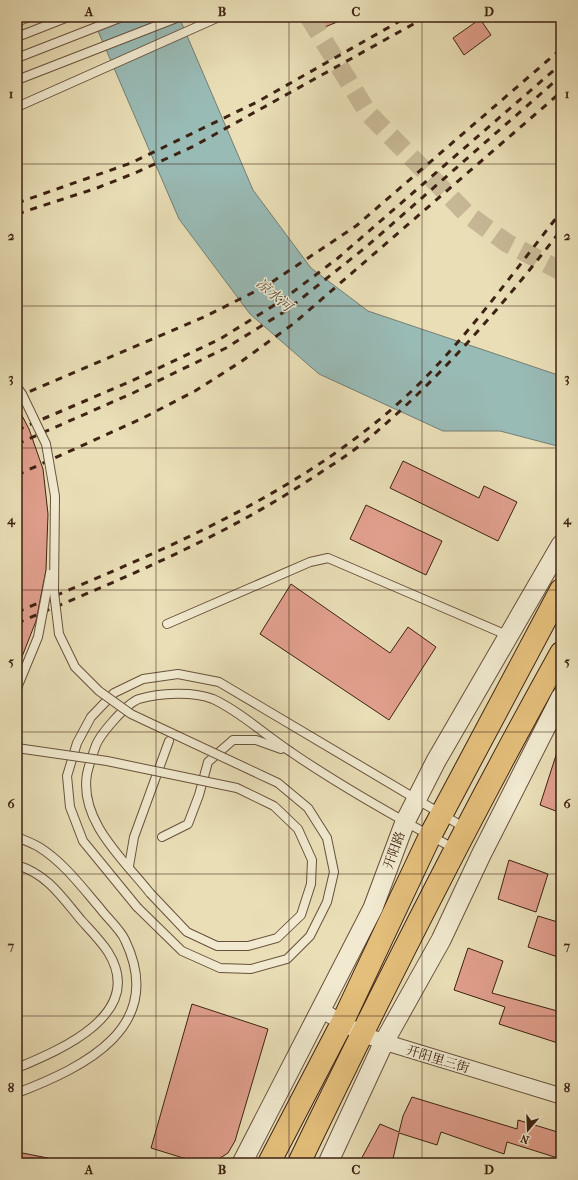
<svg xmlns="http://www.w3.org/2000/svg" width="578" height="1180" font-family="'IM FELL French Canon','Noto Serif SC',serif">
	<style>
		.water { fill: #99bbb6; stroke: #747e75 }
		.building { fill: #e09f8c; stroke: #3d2213 }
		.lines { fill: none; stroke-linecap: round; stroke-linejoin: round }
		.tertiary-tunnel { stroke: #c7b895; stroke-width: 19; stroke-dasharray: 19 10; stroke-linecap: butt }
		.service-casing { stroke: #68513c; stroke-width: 10 }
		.minor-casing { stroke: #68513c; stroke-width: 17 }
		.tertiary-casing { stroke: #68513c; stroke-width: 21 }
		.primary-casing { stroke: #3d2213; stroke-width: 24 }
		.service { stroke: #f1ead0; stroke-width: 8 }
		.minor { stroke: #f1ead0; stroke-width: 15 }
		.tertiary { stroke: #f1ead0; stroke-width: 19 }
		.primary { stroke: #e4bf7b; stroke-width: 22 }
		.rail { stroke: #3d2213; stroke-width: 3; stroke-dasharray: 7 7; stroke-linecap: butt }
		.service-bridge-casing { stroke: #68513c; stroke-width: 10; stroke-linecap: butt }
		.service-bridge { stroke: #f1ead0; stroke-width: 8 }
		.grid { fill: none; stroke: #3d2213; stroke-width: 1; stroke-opacity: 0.55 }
		.labels { text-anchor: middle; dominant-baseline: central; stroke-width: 3; stroke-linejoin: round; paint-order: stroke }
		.street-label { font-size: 13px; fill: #3d2213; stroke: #f1ead0 }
		.water-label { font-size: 14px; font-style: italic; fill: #595044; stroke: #f1ead0 }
		.neatline { fill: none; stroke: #3d2213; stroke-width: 1.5 }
		.grid-label { font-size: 13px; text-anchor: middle; font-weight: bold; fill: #3d2213 }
	</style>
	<rect width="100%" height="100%" fill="#e9deb6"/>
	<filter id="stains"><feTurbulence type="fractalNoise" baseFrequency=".005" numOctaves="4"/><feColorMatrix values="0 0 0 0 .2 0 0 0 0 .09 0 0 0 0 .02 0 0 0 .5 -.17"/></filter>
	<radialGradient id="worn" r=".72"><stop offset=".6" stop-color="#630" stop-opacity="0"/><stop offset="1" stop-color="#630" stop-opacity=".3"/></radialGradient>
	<polygon class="water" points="92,17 179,17 253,190 311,268 368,311 561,376 561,447 500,431 443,431 319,374 250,314 179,219"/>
	<g class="building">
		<polygon points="307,17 349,17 313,32"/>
		<polygon points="480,19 491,35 464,55 453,38"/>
		<polygon points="17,406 29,429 43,469 48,514 46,570 36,621 18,667"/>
		<polygon points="403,461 479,498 484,486 517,502 498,541 390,488"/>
		<polygon points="366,505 442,541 426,575 350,539"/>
		<polygon points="291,584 390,653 408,627 436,647 389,720 260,634"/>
		<polygon points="559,746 561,747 561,813 540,805"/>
		<polygon points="509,860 548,874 536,912 498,899"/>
		<polygon points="538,916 561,923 561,958 528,947"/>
		<polygon points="468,948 503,961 492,993 561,1012 561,1044 499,1024 505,1007 454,990"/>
		<polygon points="192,1004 268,1029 235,1141 228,1153 217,1160 207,1162 196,1162 151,1148"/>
		<polygon points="412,1097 517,1129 518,1120 561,1133 561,1159 507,1142 504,1154 441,1132 437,1145 399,1133 392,1163 359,1163 380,1124 399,1132 403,1116"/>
		<polygon points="17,1152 48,1158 48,1163 17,1163"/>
	</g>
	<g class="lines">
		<polyline class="tertiary-tunnel" points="309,17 368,113 467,214 507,243 561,271"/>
		<defs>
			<g id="service">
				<polyline points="17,22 29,17"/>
				<polyline points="17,37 68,17"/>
				<polyline points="17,58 122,17"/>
				<polyline points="17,80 179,17"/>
				<polyline points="17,107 219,17"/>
				<polyline points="167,624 310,562 328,558 509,636"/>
				<path d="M 17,837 C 24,840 32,843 39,847 C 63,862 81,886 99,907 C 107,918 120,929 125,940 C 167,1027 85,1067 17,1093"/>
				<polyline points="162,837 188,824 199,795 208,762 233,740 256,740 281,749"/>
				<path d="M 17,865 C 48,875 61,896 81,920 C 90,930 101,941 108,952 C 147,1014 60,1050 17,1068"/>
				<polyline points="129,866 134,837 169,741"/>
				<path d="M 150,893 C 124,860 79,821 87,774 C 89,765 92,756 95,748 C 98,736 127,703 139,699 C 159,693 193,691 213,699 C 241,712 265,735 291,752 C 342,787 399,819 455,849"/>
				<polyline points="137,907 83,841 70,807 67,776 77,743 91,717 114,693 143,679 178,674 219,682 465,828"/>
			</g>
			<polyline id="minor" points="321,1010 362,1034 384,1042 561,1096"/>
			<g id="tertiary">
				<polyline points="242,1163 373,908 405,822 436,761 561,545"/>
				<polyline points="328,1163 384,1042 441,940 481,855 561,697"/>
			</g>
			<g id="primary">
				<polyline points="269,1163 342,1023 430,836 561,590"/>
				<path d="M 299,1163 C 382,991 468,820 561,653"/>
			</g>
		</defs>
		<use href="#service" class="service-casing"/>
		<use href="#minor" class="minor-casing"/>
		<use href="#tertiary" class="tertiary-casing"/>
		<use href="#primary" class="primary-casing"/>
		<use href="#service" class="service"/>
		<use href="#minor" class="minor"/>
		<use href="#tertiary" class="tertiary"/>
		<use href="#primary" class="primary"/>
		<g class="rail">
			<polyline points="17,203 131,163 257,102 407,17"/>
			<polyline points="17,214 97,188 135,173 194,146 426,17"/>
			<polyline points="17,397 204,317 266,286 356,226 561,49"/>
			<polyline points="17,430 127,383 220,339 281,301 338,258 561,64"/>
			<polyline points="17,444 133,393 226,348 287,310 366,247 561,76"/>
			<polyline points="17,475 143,418 195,391 242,361 293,324 561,92"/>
			<path d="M 17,612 C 160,551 307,494 420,383 C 472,331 515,270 561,212"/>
			<path d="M 17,623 C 117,581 218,540 309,480 C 329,467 350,454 368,439 C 441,378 503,305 561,230"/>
		</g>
		<defs>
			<g id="service-bridge">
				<polyline points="17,387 22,394 46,444 55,496 54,592 59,634 75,667 99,691 131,714 278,783 308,808 327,838 334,872 327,902 310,936 287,959 251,969 220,968 182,951 137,907"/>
				<polyline points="17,688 38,637 50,574"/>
				<polyline points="17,748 107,761 237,788 274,806 298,829 312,860 311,884 301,915 277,938 248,946 217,946 187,932 150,893"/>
			</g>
		</defs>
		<use href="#service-bridge" class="service-bridge-casing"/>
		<use href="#service-bridge" class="service-bridge"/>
	</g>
	<path class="grid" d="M 156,17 L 156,1163M 289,17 L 289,1163M 422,17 L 422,1163M 17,164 L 561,164M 17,306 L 561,306M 17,448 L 561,448M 17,590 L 561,590M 17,732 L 561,732M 17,874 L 561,874M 17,1016 L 561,1016"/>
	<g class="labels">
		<g class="street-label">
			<text transform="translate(394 850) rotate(-70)">开阳路</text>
			<text transform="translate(438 1059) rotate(17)">开阳里三街</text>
		</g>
		<g class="water-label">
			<text transform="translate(274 295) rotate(41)">凉水河</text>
		</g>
	</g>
	<rect width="578" height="1180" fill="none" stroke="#e9deb6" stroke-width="44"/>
	<g transform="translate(528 1130) rotate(199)" stroke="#f1ead0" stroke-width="3" paint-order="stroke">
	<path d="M0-3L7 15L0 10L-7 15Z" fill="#3d2213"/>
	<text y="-6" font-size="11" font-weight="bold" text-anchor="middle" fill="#3d2213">N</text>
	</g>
	<rect x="22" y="22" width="534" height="1136" class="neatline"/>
	<g class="grid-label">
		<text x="89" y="16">A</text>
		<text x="222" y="16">B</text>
		<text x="356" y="16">C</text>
		<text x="489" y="16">D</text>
		<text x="11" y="98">1</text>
		<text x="567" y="98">1</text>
		<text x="11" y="240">2</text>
		<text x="567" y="240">2</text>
		<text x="11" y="382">3</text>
		<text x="567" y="382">3</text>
		<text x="11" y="524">4</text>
		<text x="567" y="524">4</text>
		<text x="11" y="666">5</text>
		<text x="567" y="666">5</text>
		<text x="11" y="808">6</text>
		<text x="567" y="808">6</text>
		<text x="11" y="950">7</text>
		<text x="567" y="950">7</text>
		<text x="11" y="1092">8</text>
		<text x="567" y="1092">8</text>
		<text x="89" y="1174">A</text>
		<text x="222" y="1174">B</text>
		<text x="356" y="1174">C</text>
		<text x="489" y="1174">D</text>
	</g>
	<rect width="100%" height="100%" filter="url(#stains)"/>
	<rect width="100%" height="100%" fill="url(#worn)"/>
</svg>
